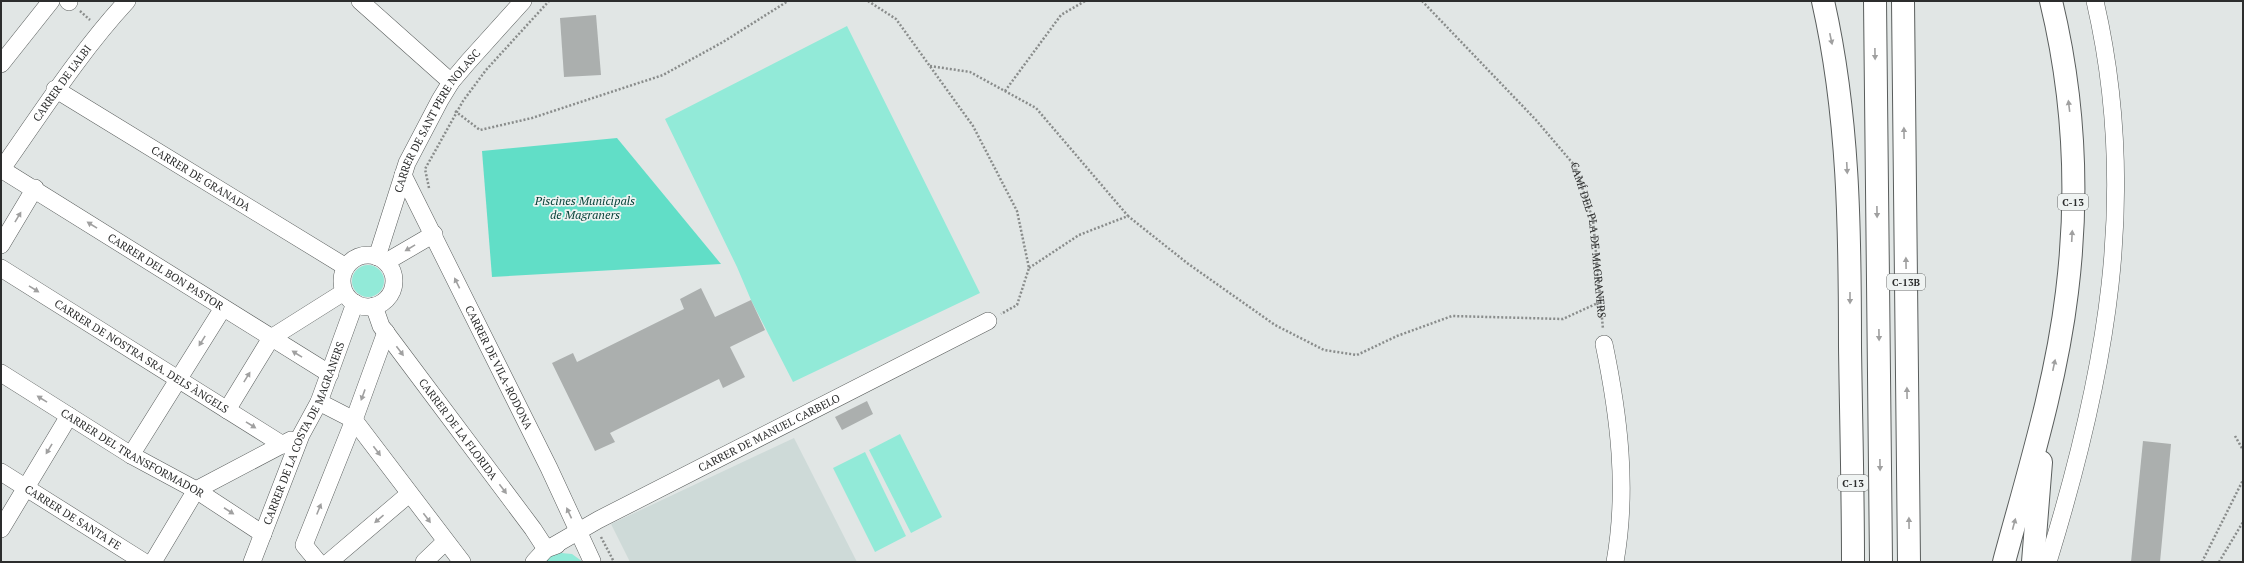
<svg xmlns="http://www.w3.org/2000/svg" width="2244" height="563" font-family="'PT Serif',serif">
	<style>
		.built { fill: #cedad8 }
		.green { fill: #92ead8 }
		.water { fill: #61dec7 }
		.building { fill: #abafae }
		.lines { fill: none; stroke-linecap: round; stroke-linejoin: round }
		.minor-casing { stroke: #595d5c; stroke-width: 18 }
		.highway-casing { stroke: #595d5c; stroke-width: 24 }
		.path { stroke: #898c8b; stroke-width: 2.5; stroke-dasharray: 2 2; stroke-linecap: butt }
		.minor { stroke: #fff; stroke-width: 17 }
		.highway { stroke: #fff; stroke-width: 22 }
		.oneway { fill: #a0a0a0 }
		.labels { text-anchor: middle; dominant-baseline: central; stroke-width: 3.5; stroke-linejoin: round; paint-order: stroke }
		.shield { fill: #eff3f2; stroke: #666868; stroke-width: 1 }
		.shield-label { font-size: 10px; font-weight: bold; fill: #2c2d2d }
		.street-label { font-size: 11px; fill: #2c2d2d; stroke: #eff3f2 }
		.water-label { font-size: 12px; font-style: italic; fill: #08433a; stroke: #eff3f2 }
	</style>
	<rect width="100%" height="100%" fill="#e1e6e5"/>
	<polygon class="built" points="794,438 857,562 630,562 611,524"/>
	<g class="green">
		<polygon points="847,26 980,293 793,382 751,300 737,267 665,119"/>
		<circle cx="368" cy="281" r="16"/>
		<polygon points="900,434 942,517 911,533 869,450"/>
		<polygon points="865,452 906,536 875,552 833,468"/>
		<polygon points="561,553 572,554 583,562 544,562 550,556"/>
	</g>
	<polygon class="water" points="617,138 721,264 492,277 482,151"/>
	<g class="building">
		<polygon points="596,15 601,75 564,77 560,18"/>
		<polygon points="701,288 715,317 751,300 765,330 730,347 745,377 723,388 719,379 610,433 615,442 595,451 552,363 573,353 577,362 684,309 680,299"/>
		<polygon points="867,401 873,414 842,430 835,417"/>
		<polygon points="2143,441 2171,444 2160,562 2131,562"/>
	</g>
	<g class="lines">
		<defs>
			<g id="minor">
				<polyline points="68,1 69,2"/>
				<polyline points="360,1 451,82"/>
				<polyline points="1,64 51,1"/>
				<path id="s2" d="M 55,89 L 346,267"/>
				<path id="s3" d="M 1,169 L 330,374"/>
				<path id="s4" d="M 1,170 C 42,112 79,53 127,1"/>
				<path id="s5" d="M 403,175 L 549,468 L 592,561"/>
				<polyline points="1,245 35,188"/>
				<circle cx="368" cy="281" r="26"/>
				<path id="s6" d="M 377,257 L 407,163 L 440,100 L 451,82 L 468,62 L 523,1"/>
				<polyline points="386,262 434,234"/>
				<path id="s7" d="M 1,268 L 283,445"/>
				<path id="s8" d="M 374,306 L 381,326 L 533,529 L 546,549"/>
				<path d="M 1604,344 C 1619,416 1628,489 1615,562"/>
				<path id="s9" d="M 1,373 L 131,455 L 196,490 L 263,534"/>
				<polyline points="319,402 354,420 462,562"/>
				<polyline points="227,410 271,338 344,292"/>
				<polyline points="131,455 223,308"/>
				<path id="s10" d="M 1,472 L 144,562"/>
				<polyline points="1,529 69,416"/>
				<path id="s11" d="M 553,546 L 598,520 L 988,321"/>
				<polyline points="153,562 196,490 291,440"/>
				<path id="s12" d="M 252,562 L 301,435 L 319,402 L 355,303"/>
				<polyline points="318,562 304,545 354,420 386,332"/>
				<polyline points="329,562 409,494"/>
				<polyline points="424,562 445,542"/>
				<polyline points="534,562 546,549 557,545"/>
				<path d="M 2048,562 C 2106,374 2140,196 2095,1"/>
			</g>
			<g id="highway">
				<path d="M 1823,1 C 1849,116 1850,230 1850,347 C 1851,419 1853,490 1853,562"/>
				<polyline points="1875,1 1881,562"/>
				<polyline points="1903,1 1909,562"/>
				<path d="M 2004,562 C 2028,473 2056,384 2067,292 C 2079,195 2074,96 2051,1"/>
				<polyline points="2033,562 2041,462"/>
			</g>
		</defs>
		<use href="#minor" class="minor-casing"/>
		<use href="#highway" class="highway-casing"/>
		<g class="path">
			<polyline points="868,1 896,19 973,126 1017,211 1029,268 1017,305 1001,314"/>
			<path id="s1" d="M 1422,1 L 1536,120 L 1575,166 L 1593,220 L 1603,329"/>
			<polyline points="80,11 90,20"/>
			<polyline points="930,66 970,72 1036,108 1128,216"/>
			<polyline points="1005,91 1061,15 1085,1"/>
			<polyline points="455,111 480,130 532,118 663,75 723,42 788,1"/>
			<polyline points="429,188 425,169 463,101 486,70 549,1"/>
			<polyline points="1029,268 1079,235 1128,216 1187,263 1275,325 1324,350 1357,355 1397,336 1452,316 1563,319 1600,302"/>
			<polyline points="2235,436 2243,450"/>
			<polyline points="601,537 614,562"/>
			<polyline points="2202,562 2243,480"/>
			<polyline points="2219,562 2243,522"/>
		</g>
		<use href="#minor" class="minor"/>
		<use href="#highway" class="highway"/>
	</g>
	<defs><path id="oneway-solid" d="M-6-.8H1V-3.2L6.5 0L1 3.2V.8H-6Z"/></defs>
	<g class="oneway">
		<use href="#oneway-solid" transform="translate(1831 39) rotate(78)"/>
		<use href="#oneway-solid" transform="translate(1875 54) rotate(89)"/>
		<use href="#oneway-solid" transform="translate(2069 106) rotate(-97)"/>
		<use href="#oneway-solid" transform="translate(1904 133) rotate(-91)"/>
		<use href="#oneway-solid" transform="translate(1847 168) rotate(87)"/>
		<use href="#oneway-solid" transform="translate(1877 212) rotate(89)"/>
		<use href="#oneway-solid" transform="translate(18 217) rotate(-59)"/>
		<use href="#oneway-solid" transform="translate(92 225) rotate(-148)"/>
		<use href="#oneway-solid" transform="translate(2072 236) rotate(-87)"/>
		<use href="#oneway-solid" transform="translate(410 248) rotate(149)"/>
		<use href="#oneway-solid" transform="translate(1906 263) rotate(-91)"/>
		<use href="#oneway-solid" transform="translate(457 283) rotate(-116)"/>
		<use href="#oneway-solid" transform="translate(34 289) rotate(32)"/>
		<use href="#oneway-solid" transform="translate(1850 298) rotate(90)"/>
		<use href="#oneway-solid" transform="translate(1879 335) rotate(89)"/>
		<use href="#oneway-solid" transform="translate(202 341) rotate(122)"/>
		<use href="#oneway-solid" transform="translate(400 351) rotate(53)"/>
		<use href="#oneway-solid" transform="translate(297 354) rotate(-148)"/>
		<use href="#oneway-solid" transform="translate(2054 365) rotate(-78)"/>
		<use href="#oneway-solid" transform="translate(247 377) rotate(-58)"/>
		<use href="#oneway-solid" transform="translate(1907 393) rotate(-91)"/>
		<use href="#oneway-solid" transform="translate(363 395) rotate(110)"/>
		<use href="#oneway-solid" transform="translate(42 399) rotate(-148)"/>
		<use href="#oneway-solid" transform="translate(251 425) rotate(32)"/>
		<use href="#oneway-solid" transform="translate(49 449) rotate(121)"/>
		<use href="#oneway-solid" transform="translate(377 451) rotate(53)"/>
		<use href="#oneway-solid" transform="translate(1880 465) rotate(89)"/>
		<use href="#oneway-solid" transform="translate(503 489) rotate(53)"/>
		<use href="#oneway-solid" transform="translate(319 509) rotate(-68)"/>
		<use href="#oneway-solid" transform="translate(229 511) rotate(33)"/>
		<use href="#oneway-solid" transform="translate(569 513) rotate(-115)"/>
		<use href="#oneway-solid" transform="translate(427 518) rotate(53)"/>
		<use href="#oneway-solid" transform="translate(379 519) rotate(139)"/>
		<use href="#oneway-solid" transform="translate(1909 523) rotate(-91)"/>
		<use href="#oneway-solid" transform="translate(2014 524) rotate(-75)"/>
	</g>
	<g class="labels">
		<g class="shield">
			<rect x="2058" y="194" width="30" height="16" rx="3"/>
			<rect x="1887" y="274" width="38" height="16" rx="3"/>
			<rect x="1838" y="475" width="30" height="16" rx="3"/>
		</g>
		<g class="shield-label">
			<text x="2073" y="202">C-13</text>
			<text x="1906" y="282">C-13B</text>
			<text x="1853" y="483">C-13</text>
		</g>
		<g class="street-label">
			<text stroke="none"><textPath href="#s4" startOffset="106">CARRER DE L'ALBI</textPath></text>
			<text stroke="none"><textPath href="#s6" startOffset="150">CARRER DE SANT PERE NOLASC</textPath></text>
			<text stroke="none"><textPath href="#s2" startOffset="171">CARRER DE GRANADA</textPath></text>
			<text stroke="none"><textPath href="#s1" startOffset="301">CAMÍ DEL PLA DE MAGRANERS</textPath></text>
			<text stroke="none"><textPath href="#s3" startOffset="194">CARRER DEL BON PASTOR</textPath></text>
			<text stroke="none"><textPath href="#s7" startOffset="166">CARRER DE NOSTRA SRA. DELS ÀNGELS</textPath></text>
			<text stroke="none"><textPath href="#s5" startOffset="215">CARRER DE VILA-RODONA</textPath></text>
			<text stroke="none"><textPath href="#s8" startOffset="150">CARRER DE LA FLORIDA</textPath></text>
			<text stroke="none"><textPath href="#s12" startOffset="139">CARRER DE LA COSTA DE MAGRANERS</textPath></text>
			<text stroke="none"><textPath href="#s11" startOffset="244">CARRER DE MANUEL CARBELO</textPath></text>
			<text stroke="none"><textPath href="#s9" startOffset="154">CARRER DEL TRANSFORMADOR</textPath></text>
			<text stroke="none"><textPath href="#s10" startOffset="85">CARRER DE SANTA FE</textPath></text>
		</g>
		<g class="water-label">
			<text x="585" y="200">Piscines Municipals<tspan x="585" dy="14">de Magraners</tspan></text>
		</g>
	</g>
	<rect width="2244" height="563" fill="none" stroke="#2c2d2d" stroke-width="4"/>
</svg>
